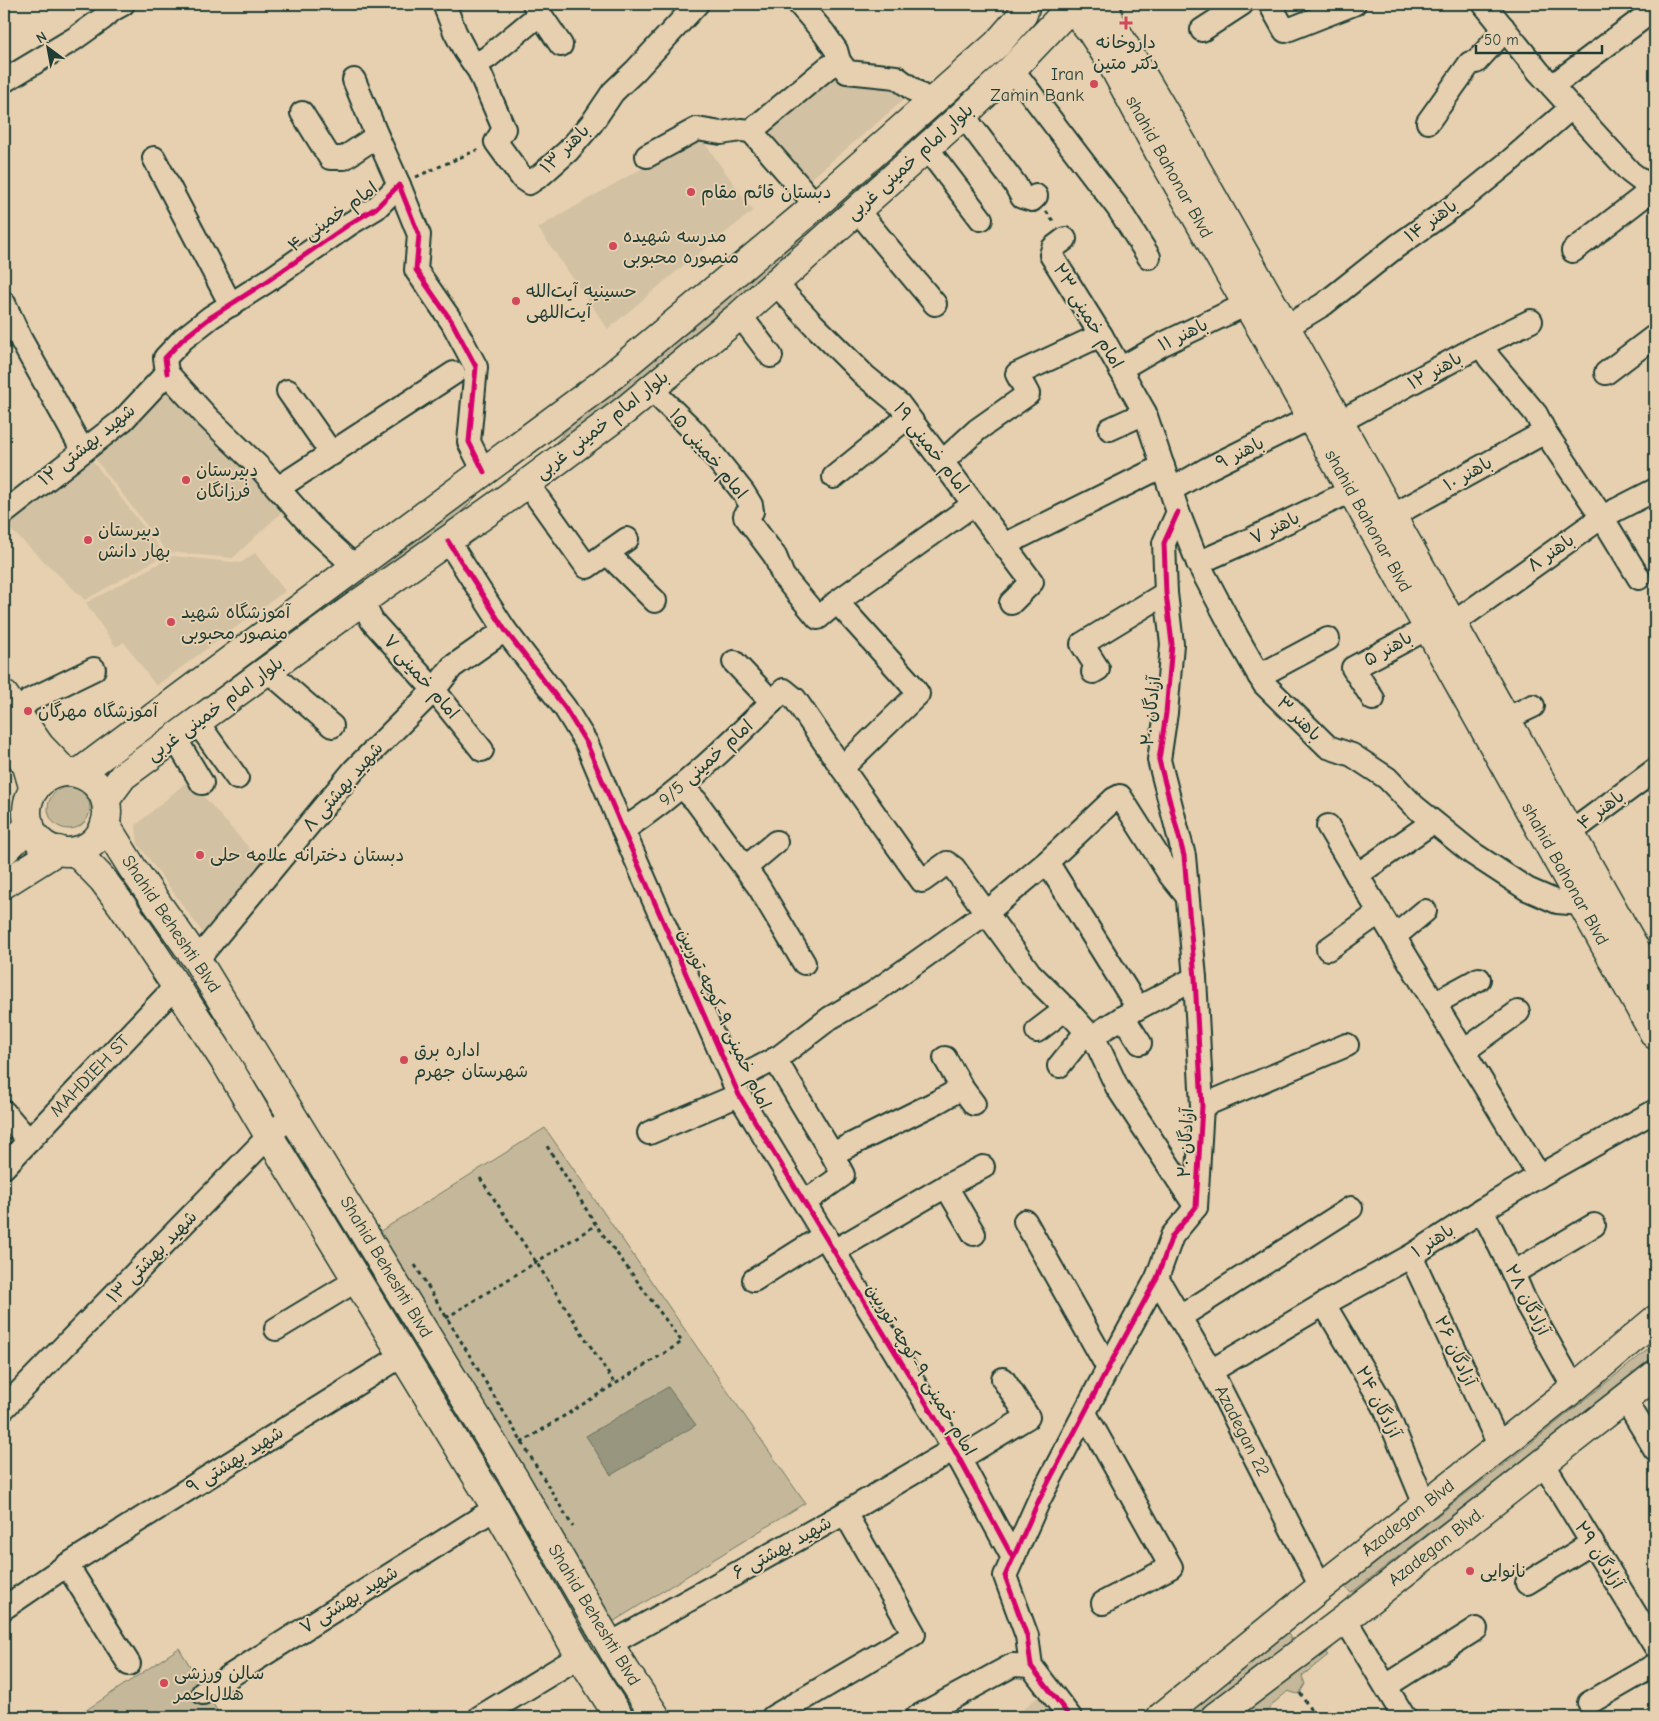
<svg xmlns="http://www.w3.org/2000/svg" width="1659" height="1721" font-family="'Comic Neue','Playpen Sans Arabic',sans-serif">
	<style>
		.built { fill: #d2c1a2 }
		.green { fill: #c5b89a; stroke: #727a67 }
		.water { fill: #98967f; stroke: #687261 }
		.lines { fill: none; stroke-linecap: round; stroke-linejoin: round }
		.minor-casing { stroke: #1f3d34; stroke-width: 26 }
		.major-casing { stroke: #1f3d34; stroke-width: 31 }
		.path { stroke: #1f3d34; stroke-width: 3; stroke-dasharray: 4 4; stroke-linecap: butt }
		.minor { stroke: #e6d0af; stroke-width: 22 }
		.major { stroke: #e6d0af; stroke-width: 28 }
		.cycleway-casing { stroke: #e6d0af; stroke-width: 8 }
		.cycleway { stroke: #d6006c; stroke-width: 5 }
		.poi-dot { fill: #d1495b; stroke: #e6d0af; stroke-width: 2 }
		.labels { text-anchor: middle; dominant-baseline: central; stroke-width: 4; stroke-linejoin: round; paint-order: stroke }
		.poi-label { font-size: 18px; fill: #1f3d34; stroke: #e6d0af; text-anchor: start }
		.street-label { font-size: 18px; fill: #1f3d34; stroke: #e6d0af }
	</style>
	<rect width="100%" height="100%" fill="#e6d0af"/>
	<filter id="ink" filterUnits="userSpaceOnUse"><feTurbulence type="fractalNoise" baseFrequency=".02" numOctaves="2"/><feDisplacementMap in="SourceGraphic" scale="10" xChannelSelector="R" yChannelSelector="G"/><feConvolveMatrix kernelMatrix="1 2 1 2 8 2 1 2 1" color-interpolation-filters="sRGB"/></filter>
	<g filter="url(#ink)">
		<g class="built">
			<polygon points="835,70 847,82 912,93 806,183 760,130"/>
			<polygon points="701,138 753,211 685,264 608,329 538,228 632,174"/>
			<polygon points="170,387 287,507 233,558 167,552 90,452"/>
			<polygon points="88,455 165,555 85,600 6,525"/>
			<polygon points="255,553 285,591 156,686 124,642 116,647 86,603 173,556 241,563"/>
			<polygon points="189,780 264,865 203,933 138,844 136,825"/>
			<polygon points="1038,1697 1055,1717 1013,1717"/>
		</g>
		<g class="green">
			<polygon points="1028,24 1035,35 659,373 539,461 571,425 802,229"/>
			<polygon points="481,492 439,534 107,779 98,769"/>
			<circle cx="69" cy="808" r="21"/>
			<polygon points="545,1128 805,1503 611,1623 379,1232"/>
			<polygon points="1655,1344 1655,1355 1512,1469 1351,1593 1345,1587 1507,1462"/>
			<polygon points="1285,1629 1293,1642 1197,1717 1173,1717"/>
			<polygon points="179,1648 221,1717 76,1717"/>
			<polygon points="1322,1649 1328,1655 1302,1676 1305,1684 1300,1693 1297,1694 1288,1691 1275,1702 1262,1717 1235,1717"/>
		</g>
		<polygon class="water" points="668,1387 696,1425 611,1475 586,1436"/>
		<g class="lines">
			<defs>
				<g id="minor">
					<polyline points="444,4 455,32 465,51 479,71 504,129 496,142 523,179 529,183 541,175 568,151 592,123 613,92 635,71 697,4"/>
					<polyline points="799,4 824,33 836,50 839,61 847,72 896,77 926,99 930,103"/>
					<polyline points="1270,4 1285,31 1354,4"/>
					<polyline points="1484,4 1539,72 1630,172 1655,191"/>
					<polyline points="540,14 561,45"/>
					<polyline points="1202,30 1242,4"/>
					<polyline points="475,65 488,57 540,14 534,4"/>
					<polyline points="1012,69 1118,208 1149,257"/>
					<polyline points="354,80 377,136 399,185"/>
					<polyline points="4,81 74,39 102,19 112,10 123,4"/>
					<polyline points="1552,86 1655,9"/>
					<polyline points="302,113 330,158 344,158 377,136"/>
					<polyline points="963,115 1015,184 1022,197 1032,200 1036,196"/>
					<polyline points="1428,122 1470,63 1476,62 1495,41 1503,27"/>
					<polyline points="751,131 815,204"/>
					<polyline points="926,147 981,219"/>
					<polyline points="647,156 697,129 721,133 741,130 751,131 827,68 839,61"/>
					<polyline points="154,158 231,305"/>
					<polyline points="856,209 935,304"/>
					<polyline points="1065,239 1053,248 1051,255 1101,335 1145,413 1178,512 1198,563 1237,637 1264,684 1328,747 1352,755 1387,778 1414,806 1472,853 1527,889 1557,902 1582,904"/>
					<polyline points="1573,251 1653,189"/>
					<polyline points="775,283 814,325 865,376 899,404 1032,582 1011,603"/>
					<polyline points="4,303 20,338 83,451"/>
					<polyline points="740,315 771,356"/>
					<polyline points="1286,327 1324,304 1397,246 1458,203 1511,160 1571,108"/>
					<polyline points="1481,345 1490,359 1536,414 1545,432 1602,517 1639,578"/>
					<polyline points="1120,369 1163,344 1247,304"/>
					<polyline points="167,373 165,358 183,339 211,317 269,280 351,223 376,208 399,185 419,235 416,270 452,322 476,367 469,442 484,472"/>
					<polyline points="167,373 208,418 261,469 312,527 355,567"/>
					<polyline points="1606,373 1655,336"/>
					<polyline points="651,389 696,433 743,492 751,505 752,511 745,516 775,556 783,576 818,618 837,602 910,683 918,694 842,768"/>
					<polyline points="288,391 332,454"/>
					<polyline points="1339,422 1481,345 1531,321"/>
					<polyline points="1110,429 1145,413"/>
					<polyline points="942,462 977,430 1028,394 1017,374 1101,335"/>
					<polyline points="834,477 908,417"/>
					<polyline points="527,483 587,567 627,539"/>
					<polyline points="278,488 454,373"/>
					<polyline points="1171,490 1207,469 1310,418"/>
					<polyline points="4,513 123,420 167,373"/>
					<polyline points="1392,516 1545,432"/>
					<polyline points="448,541 505,630 565,708 587,744 623,830 739,1095 954,1449 1013,1558"/>
					<polyline points="1004,545 1163,466"/>
					<polyline points="607,553 655,601"/>
					<polyline points="1198,563 1243,543 1351,491"/>
					<polyline points="362,601 372,621 434,690 482,750"/>
					<polyline points="837,602 974,504"/>
					<polyline points="1452,624 1602,517 1655,490"/>
					<polyline points="734,662 772,702"/>
					<polyline points="267,670 332,726"/>
					<polyline points="1093,672 1098,669 1082,644 1166,593"/>
					<polyline points="1259,676 1328,639"/>
					<polyline points="1373,699 1353,668 1428,628"/>
					<polyline points="17,713 30,700 94,669"/>
					<polyline points="1506,719 1533,706"/>
					<polyline points="197,722 237,778"/>
					<polyline points="175,738 202,783"/>
					<polyline points="682,787 696,801 759,887 804,963"/>
					<polyline points="1433,822 1357,875 1539,1176"/>
					<polyline points="1328,826 1357,875"/>
					<path d="M 623,830 C 683,791 733,740 784,690 L 795,699 L 842,768 L 922,881 L 947,863 L 954,868 L 1030,973 L 1066,1009 L 1096,1042 L 1117,1087 L 1196,1207"/>
					<polyline points="1570,833 1655,770"/>
					<polyline points="1047,862 1138,1008 1091,1037"/>
					<polyline points="745,868 776,842"/>
					<polyline points="1395,936 1425,911"/>
					<polyline points="1328,949 1380,912"/>
					<polyline points="197,960 354,770 434,690 452,667 505,630"/>
					<polyline points="1435,1003 1479,979"/>
					<polyline points="1138,1008 1195,978"/>
					<polyline points="1123,1017 1140,1043"/>
					<polyline points="1037,1031 1066,1009"/>
					<polyline points="1464,1051 1518,1012"/>
					<polyline points="945,1058 962,1088"/>
					<polyline points="775,1059 832,1154 939,1101 962,1088 974,1104"/>
					<polyline points="1059,1066 1086,1032"/>
					<polyline points="733,1081 779,1057 830,1018 873,993 986,913 1047,862 1114,799 1120,796 1170,875 1187,896"/>
					<polyline points="1202,1106 1347,1045"/>
					<polyline points="4,1112 29,1141"/>
					<polyline points="649,1133 739,1095"/>
					<polyline points="4,1167 176,986"/>
					<polyline points="946,1186 974,1234"/>
					<polyline points="805,1202 843,1175 832,1154"/>
					<polyline points="1482,1210 1513,1273 1525,1301 1574,1388"/>
					<polyline points="1025,1221 1108,1368"/>
					<polyline points="834,1251 946,1186 983,1167"/>
					<polyline points="1411,1256 1500,1447"/>
					<polyline points="1513,1273 1594,1225"/>
					<polyline points="1157,1278 1211,1371 1321,1587"/>
					<polyline points="754,1280 825,1235"/>
					<polyline points="1324,1304 1384,1406 1425,1505"/>
					<polyline points="1180,1317 1351,1208"/>
					<polyline points="276,1329 357,1280"/>
					<polyline points="1211,1371 1324,1304 1411,1256 1482,1210 1539,1176 1655,1111"/>
					<polyline points="1625,1399 1655,1449"/>
					<polyline points="4,1408 269,1136 292,1115"/>
					<polyline points="1085,1413 1171,1567 1103,1603"/>
					<polyline points="959,1459 1028,1417 1003,1379"/>
					<polyline points="1543,1463 1655,1646"/>
					<polyline points="67,1565 129,1664"/>
					<polyline points="1527,1583 1592,1543"/>
					<polyline points="4,1608 67,1565 403,1355"/>
					<polyline points="1345,1619 1404,1717"/>
					<polyline points="610,1644 845,1513 954,1449"/>
					<polyline points="1386,1686 1476,1629"/>
					<polyline points="203,1693 496,1508"/>
					<polyline points="1589,1703 1655,1665"/>
					<polyline points="480,1717 580,1656"/>
					<polyline points="773,1717 914,1634 845,1513"/>
					<polyline points="917,1717 1013,1665 1031,1666"/>
					<polyline points="1070,1717 1031,1666 1027,1636 1005,1576 1039,1500 1108,1368 1157,1278 1172,1236 1196,1207 1202,1106 1195,978 1184,856 1159,760 1166,713 1172,644 1166,593 1164,543 1178,512"/>
				</g>
				<g id="major">
					<polyline points="1104,4 1110,21 1172,125 1655,984"/>
					<polyline points="1074,11 1091,31 1111,62 1159,152 1262,330 1655,1035"/>
					<polyline points="4,695 40,746 65,772"/>
					<polyline points="4,732 27,766 34,790"/>
					<circle cx="67" cy="812" r="40"/>
					<polyline points="79,773 355,567 602,384 802,217 997,44 1023,14 1026,4"/>
					<polyline points="106,799 123,776 362,601 506,499 624,411 740,315 963,115 1012,69 1067,11"/>
					<polyline points="105,824 133,869 197,960 515,1480 621,1664 656,1717"/>
					<polyline points="4,851 30,825"/>
					<polyline points="75,851 103,880 123,907 176,986 226,1063 269,1136 496,1508 580,1656 619,1717"/>
					<polyline points="4,884 58,850"/>
					<polyline points="1161,1717 1321,1587 1574,1388 1655,1320"/>
					<polyline points="1215,1717 1345,1619 1655,1375"/>
				</g>
			</defs>
			<use href="#minor" class="minor-casing"/>
			<use href="#major" class="major-casing"/>
			<g class="path">
				<polyline points="416,177 479,149"/>
				<polyline points="1046,211 1055,224"/>
				<polyline points="480,1178 536,1262 615,1384"/>
				<polyline points="415,1265 573,1527"/>
				<polyline points="446,1318 596,1225"/>
				<polyline points="521,1443 682,1342 596,1225 545,1143"/>
				<polyline points="1300,1693 1315,1717"/>
			</g>
			<use href="#minor" class="minor"/>
			<use href="#major" class="major"/>
			<defs>
				<g id="cycleway">
					<polyline points="167,373 165,358 183,339 211,317 269,280 351,223 376,208 399,185 419,235 416,270 452,322 476,367 469,442 484,472"/>
					<polyline points="448,541 505,630 565,708 587,744 623,830 739,1095 954,1449 1013,1558"/>
					<polyline points="1070,1717 1031,1666 1027,1636 1005,1576 1039,1500 1108,1368 1157,1278 1172,1236 1196,1207 1202,1106 1195,978 1184,856 1159,760 1166,713 1172,644 1166,593 1164,543 1178,512"/>
				</g>
			</defs>
			<use href="#cycleway" class="cycleway-casing"/>
			<use href="#cycleway" class="cycleway"/>
		</g>
	</g>
	<g class="poi-dot">
		<path d="M1123.5 15.5h5v5h5v5h-5v5h-5v-5h-5v-5h5z"/>
		<circle cx="1094" cy="84" r="5"/>
		<circle cx="691" cy="192" r="5"/>
		<circle cx="613" cy="246" r="5"/>
		<circle cx="516" cy="301" r="5"/>
		<circle cx="186" cy="480" r="5"/>
		<circle cx="88" cy="540" r="5"/>
		<circle cx="171" cy="622" r="5"/>
		<circle cx="28" cy="711" r="5"/>
		<circle cx="200" cy="855" r="5"/>
		<circle cx="404" cy="1060" r="5"/>
		<circle cx="1470" cy="1571" r="5"/>
		<circle cx="164" cy="1683" r="5"/>
	</g>
	<g class="labels">
		<g class="poi-label">
			<text x="1126" y="42" text-anchor="middle">داروخانه<tspan x="1126" dy="21">دکتر متین</tspan></text>
			<text x="1084" y="74" text-anchor="end">Iran<tspan x="1084" dy="21">Zamin Bank</tspan></text>
			<text x="701" y="192">دبستان قائم مقام</text>
			<text x="623" y="236">مدرسه شهیده<tspan x="623" dy="21">منصوره محبوبی</tspan></text>
			<text x="526" y="291">حسینیه آیت‌الله<tspan x="526" dy="21">آیت‌اللهی</tspan></text>
			<text x="196" y="470">دبیرستان<tspan x="196" dy="21">فرزانگان</tspan></text>
			<text x="98" y="530">دبیرستان<tspan x="98" dy="21">بهار دانش</tspan></text>
			<text x="181" y="612">آموزشگاه شهید<tspan x="181" dy="21">منصور محبوبی</tspan></text>
			<text x="38" y="711">آموزشگاه مهرگان</text>
			<text x="210" y="855">دبستان دخترانه علامه حلی</text>
			<text x="414" y="1050">اداره برق<tspan x="414" dy="21">شهرستان جهرم</tspan></text>
			<text x="1480" y="1571">نانوایی</text>
			<text x="174" y="1673">سالن ورزشی<tspan x="174" dy="21">هلال‌احمر</tspan></text>
		</g>
		<g class="street-label">
			<text transform="translate(565 149) rotate(-45)">باهنر ۱۳</text>
			<text transform="translate(910 162) rotate(-42)">بلوار امام خمینی غربی</text>
			<text transform="translate(1169 167) rotate(61)">shahid Bahonar Blvd</text>
			<text transform="translate(333 217) rotate(-36)">امام خمینی ۴</text>
			<text transform="translate(1431 221) rotate(-36)">باهنر ۱۴</text>
			<text transform="translate(1088 316) rotate(59)">امام خمینی ۲۳</text>
			<text transform="translate(1183 335) rotate(-26)">باهنر ۱۱</text>
			<text transform="translate(1435 371) rotate(-29)">باهنر ۱۲</text>
			<text transform="translate(602 425) rotate(-38)">بلوار امام خمینی غربی</text>
			<text transform="translate(87 445) rotate(-39)">شهید بهشتی ۱۲</text>
			<text transform="translate(931 448) rotate(52)">امام خمینی ۱۹</text>
			<text transform="translate(1240 453) rotate(-26)">باهنر ۹</text>
			<text transform="translate(708 454) rotate(50)">امام خمینی ۱۵</text>
			<text transform="translate(1468 474) rotate(-29)">باهنر ۱۰</text>
			<text transform="translate(1368 521) rotate(61)">shahid Bahonar Blvd</text>
			<text transform="translate(1275 528) rotate(-26)">باهنر ۷</text>
			<text transform="translate(1551 553) rotate(-35)">باهنر ۸</text>
			<text transform="translate(1388 649) rotate(-29)">باهنر ۵</text>
			<text transform="translate(421 677) rotate(49)">امام خمینی ۷</text>
			<text transform="translate(215 709) rotate(-36)">بلوار امام خمینی غربی</text>
			<text transform="translate(1151 711) rotate(-84)">آزادگان ۲۰</text>
			<text transform="translate(1299 719) rotate(45)">باهنر ۳</text>
			<text transform="translate(706 763) rotate(-42)">امام خمینی 9/5</text>
			<text transform="translate(343 787) rotate(-49)">شهید بهشتی ۸</text>
			<text transform="translate(1601 810) rotate(-37)">باهنر ۴</text>
			<text transform="translate(1565 874) rotate(61)">shahid Bahonar Blvd</text>
			<text transform="translate(171 924) rotate(56)">Shahid Beheshti Blvd</text>
			<text transform="translate(724 1019) rotate(65)">امام خمینی ۹-کوچه توربین</text>
			<text transform="translate(90 1076) rotate(-46)">MAHDIEH ST</text>
			<text transform="translate(1186 1143) rotate(-87)">آزادگان ۲۰</text>
			<text transform="translate(1433 1241) rotate(-33)">باهنر ۱</text>
			<text transform="translate(152 1257) rotate(-46)">شهید بهشتی ۱۳</text>
			<text transform="translate(386 1267) rotate(59)">Shahid Beheshti Blvd</text>
			<text transform="translate(1527 1300) rotate(63)">آزادگان ۲۸</text>
			<text transform="translate(1455 1351) rotate(65)">آزادگان ۲۶</text>
			<text transform="translate(921 1370) rotate(59)">امام خمینی ۹-کوچه توربین</text>
			<text transform="translate(1378 1402) rotate(63)">آزادگان ۲۴</text>
			<text transform="translate(1242 1431) rotate(63)">Azadegan 22</text>
			<text transform="translate(235 1460) rotate(-32)">شهید بهشتی ۹</text>
			<text transform="translate(1408 1518) rotate(-38)">َAzadegan Blvd</text>
			<text transform="translate(1436 1547) rotate(-38)">Azadegan Blvd.</text>
			<text transform="translate(782 1548) rotate(-29)">شهید بهشتی ۶</text>
			<text transform="translate(1599 1555) rotate(58)">آزادگان ۲۹</text>
			<text transform="translate(349 1600) rotate(-32)">شهید بهشتی ۷</text>
			<text transform="translate(594 1615) rotate(59)">Shahid Beheshti Blvd</text>
		</g>
	</g>
	<rect width="1659" height="1721" fill="none" stroke="#e6d0af" stroke-width="20"/>
	<rect x="10" y="10" width="1639" height="1701" fill="none" stroke="#1f3d34" stroke-width="2" filter="url(#ink)"/>
	<g transform="translate(48 48) rotate(328)" stroke="#e6d0af" stroke-width="4" paint-order="stroke">
	<path d="M0-4L9 19L0 12L-9 19Z" fill="#1f3d34"/>
	<text y="-8" font-size="14" font-weight="bold" text-anchor="middle" fill="#1f3d34">N</text>
	</g>
	<path d="M1476 45v8h126v-8" fill="none" stroke="#1f3d34" stroke-width="2.5"/>
	<text x="1484" y="45" font-size="15" fill="#1f3d34" stroke="#e6d0af" stroke-width="4" paint-order="stroke">50 m</text>
</svg>
